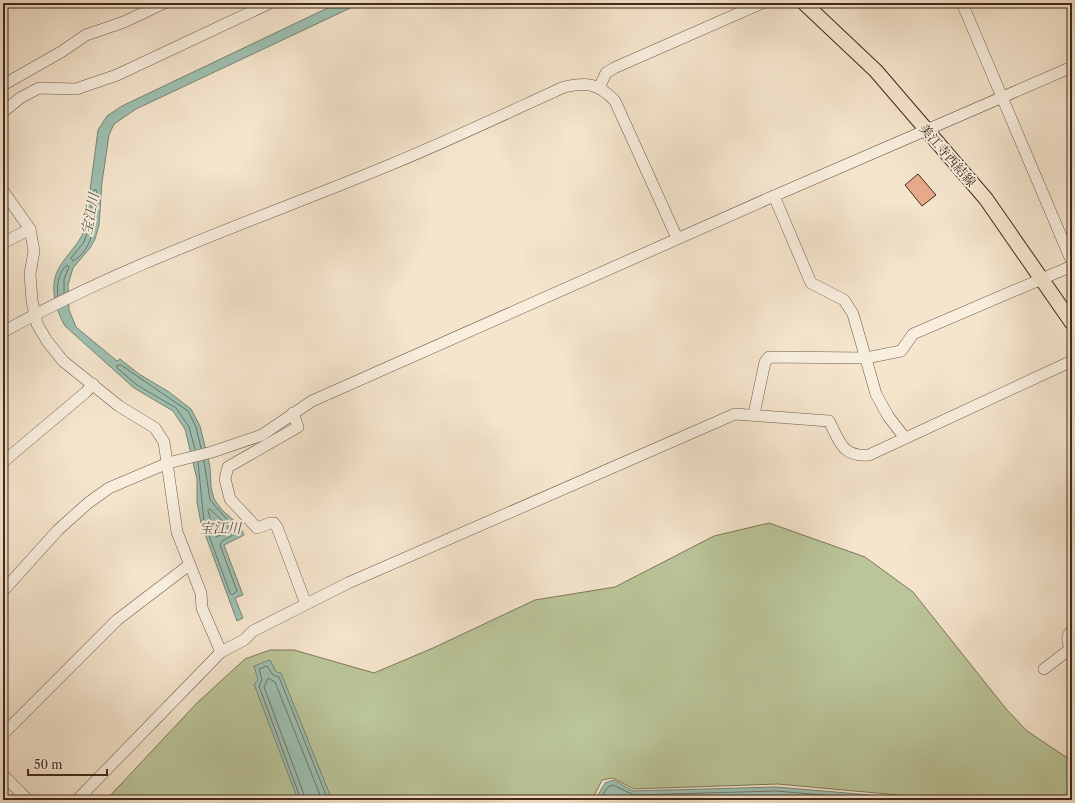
<svg xmlns="http://www.w3.org/2000/svg" width="1075" height="803" font-family="'Libre Caslon Text','Noto Serif JP',serif">
	<style>
		.green { fill: #bac599; stroke: #7e775a }
		.water { fill: #9dc0b1; stroke: #798475 }
		.lines { fill: none; stroke-linecap: round; stroke-linejoin: round }
		.shore { stroke: #707466; stroke-width: 1 }
		.building { fill: #e8aa8b; stroke: #42291b }
		.minor-casing { stroke: #6f5848; stroke-width: 12 }
		.major-casing { stroke: #42291b; stroke-width: 16 }
		.minor { stroke: #f8eede; stroke-width: 11 }
		.major { stroke: #f5e5cd; stroke-width: 14 }
		.labels { text-anchor: middle; dominant-baseline: central; stroke-width: 4; stroke-linejoin: round; paint-order: stroke }
		.street-label { font-size: 13px; fill: #42291b; stroke: #f8eede }
		.water-label { font-size: 14px; font-style: italic; fill: #594f40; stroke: #f8eede }
	</style>
	<rect width="100%" height="100%" fill="#f5e5cd"/>
	<filter id="stains"><feTurbulence type="fractalNoise" baseFrequency=".005" numOctaves="4"/><feColorMatrix values="0 0 0 0 .2 0 0 0 0 .09 0 0 0 0 .02 0 0 0 .5 -.17"/></filter>
	<radialGradient id="worn" r=".72"><stop offset=".6" stop-color="#630" stop-opacity="0"/><stop offset="1" stop-color="#630" stop-opacity=".3"/></radialGradient>
	<polygon class="green" points="769,523 865,557 913,592 1007,710 1027,731 1072,761 1072,800 953,800 778,784 634,789 613,778 602,780 592,800 106,800 197,703 245,659 270,650 294,650 374,673 433,648 535,600 615,587 714,536"/>
	<g class="water">
		<path d="M 338,3 L 361,3 L 136,109 L 114,124 L 109,135 L 102,182 L 99,225 L 95,239 L 90,248 L 73,268 L 68,285 L 69,310 L 76,327 L 117,361 L 120,359 L 139,374 L 169,392 L 191,409 L 200,426 L 210,467 L 211,487 L 214,499 L 222,510 L 239,525 L 244,535 L 224,545 L 243,595 L 235,598 L 243,618 L 237,621 L 201,523 L 197,502 L 197,479 L 185,429 L 173,411 L 134,388 L 65,326 C 56,310 49,287 58,270 C 66,254 79,246 85,228 L 98,130 L 107,116 L 122,106 Z"/>
		<polygon points="270,660 276,672 281,673 332,800 298,800 254,684 258,680 254,666"/>
		<polygon points="614,780 633,791 776,787 929,800 595,800 605,783"/>
	</g>
	<g class="lines">
		<g class="shore">
			<path d="M 96,190 C 98,194 97,200 96,205 C 95,224 92,251 73,261 L 71,258 L 84,242 L 88,230 L 93,191 Z"/>
			<path d="M 58,296 C 56,286 59,271 67,265 L 69,267 L 64,279 L 64,293"/>
			<polyline points="195,449 189,427 176,408 137,385 117,368 117,365 121,365 188,411 196,427 201,448"/>
			<polyline points="198,462 204,522 230,593 232,595 237,591 220,545 222,541 238,532 210,500 204,461"/>
			<polygon points="210,509 230,528 230,531 216,537 208,511"/>
			<polyline points="301,800 259,686 262,680 259,669 267,666 273,675 279,677 328,800"/>
			<polyline points="306,800 264,687 268,678 275,682 322,800"/>
			<polyline points="599,800 608,787 613,785 634,795 776,791 882,800"/>
			<polyline points="648,800 776,796 824,800"/>
		</g>
	</g>
	<polygon class="building" points="918,174 936,195 922,206 905,185"/>
	<g class="lines">
		<defs>
			<g id="minor">
				<polyline points="962,3 1072,262"/>
				<polyline points="3,85 61,52 86,35 124,22 164,3"/>
				<polyline points="599,88 606,73 614,68 762,3"/>
				<polyline points="3,112 20,98 39,88 76,89 117,75 270,3"/>
				<polyline points="3,191 30,229 34,251 30,274 32,301 37,324 47,341 63,361 119,406 155,428 164,442 177,532 201,593 202,608 221,652"/>
				<polyline points="774,196 811,283 844,300 853,314 876,394 888,416 905,438"/>
				<polyline points="3,243 30,229"/>
				<path d="M 3,332 C 126,263 262,218 392,164 C 450,140 507,113 564,87 C 587,82 598,83 615,101 L 677,238"/>
				<polyline points="293,413 298,427 228,467 225,479 230,499 257,528 270,523 274,523 277,527 306,604"/>
				<polyline points="754,414 765,362 769,357 866,358 901,351 913,334 1072,266"/>
				<polyline points="3,462 86,392 93,384"/>
				<polyline points="3,591 58,530 88,503 109,488 168,463 212,452 262,435 312,401 774,196 1072,67"/>
				<path d="M 1044,669 L 1070,649 C 1068,642 1065,636 1072,631"/>
				<polyline points="3,734 117,620 189,565"/>
				<polyline points="3,775 28,800"/>
				<path d="M 77,800 L 221,652 L 244,640 L 253,631 L 348,583 L 735,414 L 829,421 C 840,442 842,457 869,455 L 1072,361"/>
			</g>
			<polyline id="major" points="804,3 876,71 986,199 1072,323"/>
		</defs>
		<use href="#minor" class="minor-casing"/>
		<use href="#major" class="major-casing"/>
		<use href="#minor" class="minor"/>
		<use href="#major" class="major"/>
	</g>
	<g class="labels">
		<g class="street-label">
			<text transform="translate(948 155) rotate(49)">美江寺西結線</text>
		</g>
		<g class="water-label">
			<text transform="translate(90 214) rotate(-79)">宝江川</text>
			<text x="220" y="528">宝江川</text>
		</g>
	</g>
	<rect width="1075" height="803" fill="none" stroke="#f5e5cd" stroke-width="16"/>
	<rect x="4" y="4" width="1067" height="795" fill="none" stroke="#42291b" stroke-width="2"/>
	<rect x="8" y="8" width="1059" height="787" fill="none" stroke="#42291b"/>
	<path d="M28 769v6h79v-6" fill="none" stroke="#42291b" stroke-width="2"/>
	<text x="34" y="769" font-size="12" fill="#42291b" stroke="#f8eede" stroke-width="3" paint-order="stroke">50 m</text>
	<rect width="100%" height="100%" filter="url(#stains)"/>
	<rect width="100%" height="100%" fill="url(#worn)"/>
</svg>
